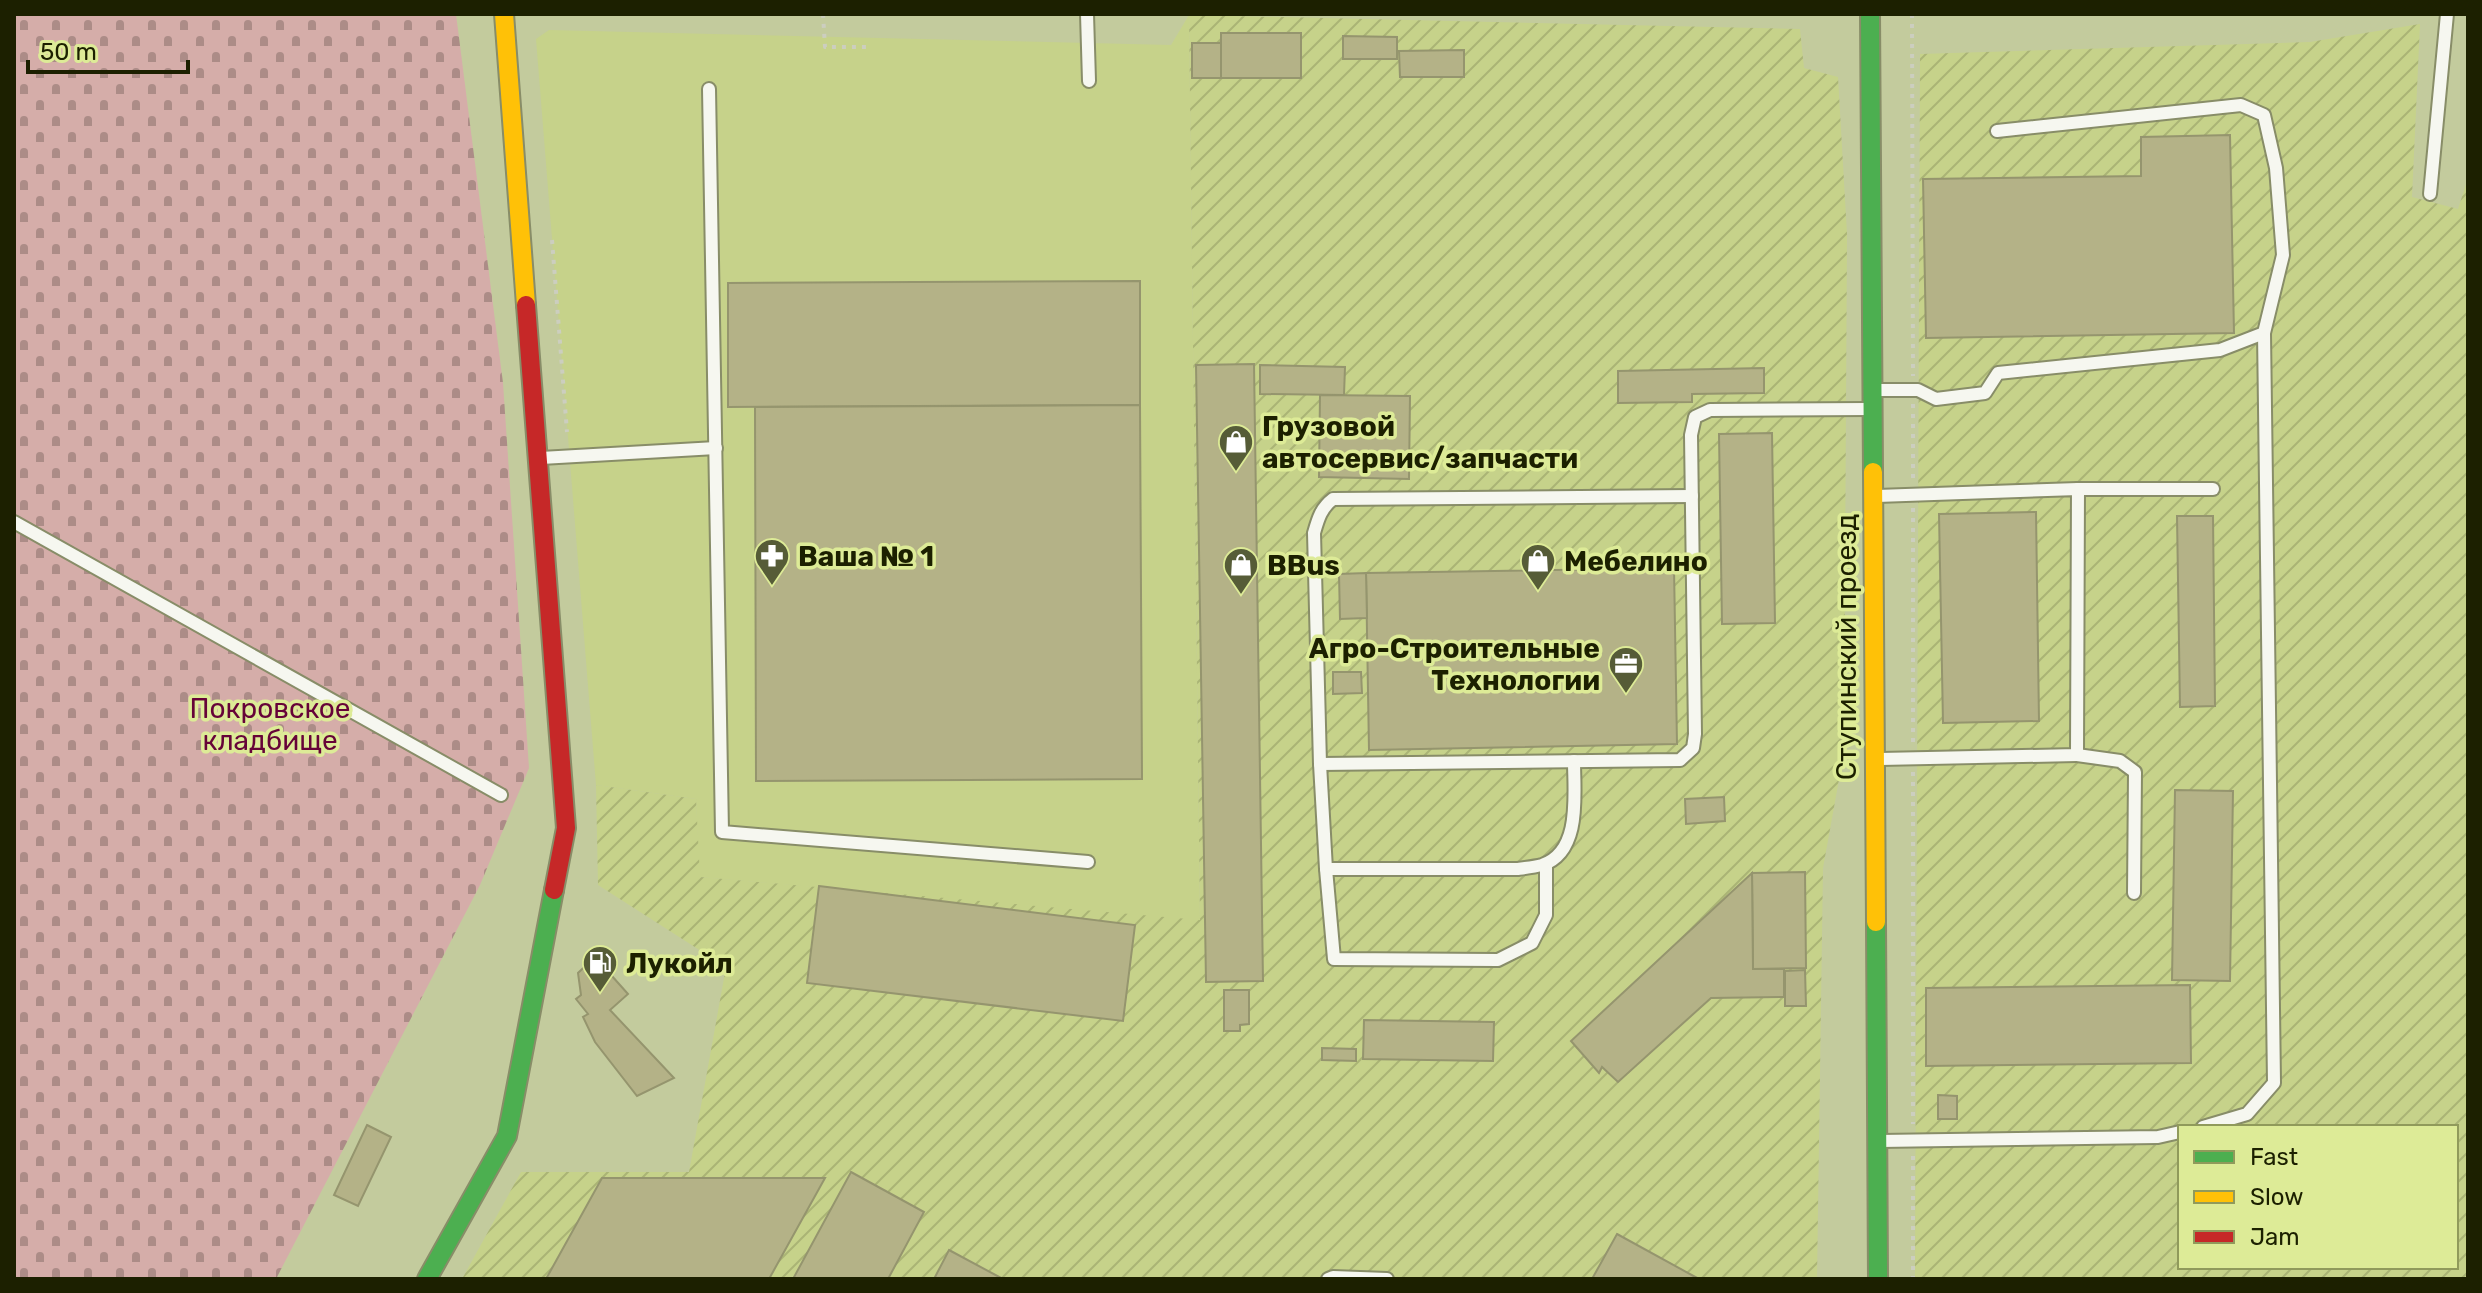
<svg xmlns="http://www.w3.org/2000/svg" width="2482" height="1293" font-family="Rubik,sans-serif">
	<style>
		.built { fill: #c6d28a }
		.industrial { fill: url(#industrial-furrows); fill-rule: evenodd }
		.cemetery { fill: url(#cemetery-stones) }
		.building { fill: #b4b287; stroke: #95956e; stroke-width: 2 }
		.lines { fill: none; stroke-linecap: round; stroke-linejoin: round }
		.lane-casing { stroke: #888d68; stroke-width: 16 }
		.fast-casing { stroke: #888d68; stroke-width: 22 }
		.slow-casing { stroke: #888d68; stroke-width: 22 }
		.jam-casing { stroke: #888d68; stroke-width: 22 }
		.path { stroke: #cccebf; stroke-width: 4; stroke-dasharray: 4 6; stroke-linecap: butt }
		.lane { stroke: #f6f7f0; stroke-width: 12 }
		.fast { stroke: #4caf50; stroke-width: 18 }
		.slow { stroke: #ffc107; stroke-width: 18 }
		.jam { stroke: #c62828; stroke-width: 18 }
		.labels { text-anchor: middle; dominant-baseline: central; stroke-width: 7; stroke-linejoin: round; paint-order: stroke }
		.poi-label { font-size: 28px; font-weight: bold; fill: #1c2000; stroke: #ddeb97; text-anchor: start }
		.street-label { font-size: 28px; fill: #1c2000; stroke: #ddeb97 }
		.park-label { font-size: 28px; fill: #660338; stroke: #ddeb97 }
	</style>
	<defs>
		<pattern id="industrial-furrows" width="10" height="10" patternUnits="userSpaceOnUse" patternTransform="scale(2)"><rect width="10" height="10" fill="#c6d28a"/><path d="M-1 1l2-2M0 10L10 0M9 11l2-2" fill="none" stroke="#aab475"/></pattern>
		<pattern id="cemetery-stones" width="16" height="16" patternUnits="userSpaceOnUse" patternTransform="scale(2)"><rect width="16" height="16" fill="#d5ada9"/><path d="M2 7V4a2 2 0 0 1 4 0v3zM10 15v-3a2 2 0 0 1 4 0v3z" fill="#ac8c87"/></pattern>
	</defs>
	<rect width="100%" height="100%" fill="#c3cb9d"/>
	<polygon class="built" points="1189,15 1200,921 699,877 696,799 596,785 536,39 549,30 1171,45"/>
	<g class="industrial">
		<polygon points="1189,15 1800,29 1804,68 1838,77 1847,234 1844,752 1823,868 1817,1279 462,1279 521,1172 689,1172 726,967 598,885 596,785 696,799 700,877 1200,920"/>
		<path d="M 2420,24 L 2412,197 L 2458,209 L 2468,178 L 2468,1279 L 1915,1279 L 1920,54 L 2310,42 ZM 2180,1127 L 2456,1127 L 2456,1267 L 2180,1267 Z"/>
	</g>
	<polygon class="cemetery" points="14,14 456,14 503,383 529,768 480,885 276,1279 14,1279"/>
	<g class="building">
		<rect x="1221" y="33" width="80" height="45"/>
		<polygon points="1343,36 1397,37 1397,59 1343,59"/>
		<rect x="1192" y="43" width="29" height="35"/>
		<polygon points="1464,50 1464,77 1400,77 1399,51"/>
		<polygon points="2230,135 2234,333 1926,338 1923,179 2141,176 2141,137"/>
		<polygon points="1140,281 1140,405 728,407 728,283"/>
		<polygon points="1254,364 1263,981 1206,982 1196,365"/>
		<polygon points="1260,365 1345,367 1344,395 1260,394"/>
		<polygon points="1764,368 1764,393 1692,394 1692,402 1618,403 1618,371"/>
		<polygon points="1320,395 1410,396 1409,479 1319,477"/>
		<polygon points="1140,405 1142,779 756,781 755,407"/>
		<polygon points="1772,433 1775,623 1722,624 1719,434"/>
		<polygon points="2036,512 2039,721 1943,723 1939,514"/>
		<polygon points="2177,516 2213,516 2215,706 2180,707"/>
		<polygon points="1674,568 1677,744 1369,750 1366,573"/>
		<polygon points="1366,573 1367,618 1340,619 1339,574"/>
		<polygon points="1333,672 1361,672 1362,693 1333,694"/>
		<polygon points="2175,790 2233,791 2230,981 2172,980"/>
		<polygon points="1724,797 1725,821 1686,824 1685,799"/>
		<polygon points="1805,872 1806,968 1753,969 1752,873"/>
		<polygon points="1752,873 1753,969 1784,969 1784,997 1711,998 1618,1082 1602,1067 1599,1073 1571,1041"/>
		<polygon points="819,886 1135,925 1123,1021 807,983"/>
		<polygon points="595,957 628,994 610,1010 674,1078 637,1096 595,1042 583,1017 588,1014 576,999 581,995 578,973"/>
		<polygon points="1805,970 1806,1006 1785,1006 1785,971"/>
		<polygon points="2190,985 2191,1063 1926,1066 1926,988"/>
		<polygon points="1224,990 1249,990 1249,1024 1240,1025 1240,1031 1224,1031"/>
		<polygon points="1364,1020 1494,1022 1493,1061 1363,1059"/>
		<polygon points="1322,1048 1356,1049 1356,1061 1322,1060"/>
		<polygon points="1938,1095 1957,1096 1957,1119 1938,1119"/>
		<polygon points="367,1125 391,1137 358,1206 334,1195"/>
		<polygon points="851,1172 924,1212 888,1279 793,1279"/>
		<polygon points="602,1178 825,1178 769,1279 546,1279"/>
		<polygon points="1617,1234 1699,1279 1592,1279"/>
		<polygon points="949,1250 1003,1279 934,1279"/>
	</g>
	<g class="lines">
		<defs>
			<g id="lane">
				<polyline points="1087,14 1089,81"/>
				<polyline points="709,89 722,832 1088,862"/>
				<polyline points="2430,194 2447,14"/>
				<polyline points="1876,390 1918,390 1936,399 1985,393 1998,373 2220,350 2264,333 2283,255 2276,168 2264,115 2241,105 1997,131"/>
				<polyline points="541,458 716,448"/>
				<polyline points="2078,489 2213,489"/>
				<polyline points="1877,496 2078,489 2077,755 1880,759"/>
				<polyline points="14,522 501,795"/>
				<polyline points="2077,755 2120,761 2135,772 2134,893"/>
				<path d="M 1574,761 C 1574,793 1582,852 1542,865 C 1534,867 1525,868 1517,869 L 1326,869 L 1320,764 L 1314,533 C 1318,519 1321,508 1333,499 L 1692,496"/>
				<polyline points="1320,764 1680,760 1693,748 1695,734 1691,435 1695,417 1710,410 1869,409"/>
				<polyline points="1326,869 1334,959 1498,960 1532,943 1546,915 1546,864"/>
				<polyline points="2203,1127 2247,1114 2274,1083 2264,333"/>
				<polyline points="1880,1141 2158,1137 2180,1132"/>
				<polyline points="1328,1279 1333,1277 1387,1279"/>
			</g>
			<g id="fast">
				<polyline points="1870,14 1873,472"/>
				<polyline points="1876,922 1878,1279"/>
				<polyline points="427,1279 507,1136 554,890"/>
			</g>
			<g id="slow">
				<polyline points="504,14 526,305"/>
				<polyline points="1873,472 1876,922"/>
			</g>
			<polyline id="jam" points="526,305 566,828 554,890"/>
		</defs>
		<use href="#lane" class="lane-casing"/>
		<use href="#fast" class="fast-casing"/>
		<use href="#slow" class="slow-casing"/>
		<use href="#jam" class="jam-casing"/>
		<g class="path">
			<polyline points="823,14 825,47 870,47"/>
			<polyline points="1912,14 1913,376"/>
			<polyline points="552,240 567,432"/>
			<polyline points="1913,404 1913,480"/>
			<polyline points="1913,508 1913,744"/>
			<polyline points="1913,772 1913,1124"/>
			<polyline points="1913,1156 1913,1279"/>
		</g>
		<use href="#lane" class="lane"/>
		<use href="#fast" class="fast"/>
		<use href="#slow" class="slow"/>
		<use href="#jam" class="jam"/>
	</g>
	<defs>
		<symbol id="shop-pin" viewBox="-11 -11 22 30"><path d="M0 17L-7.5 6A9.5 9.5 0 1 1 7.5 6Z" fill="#565c37" stroke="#ddeb97"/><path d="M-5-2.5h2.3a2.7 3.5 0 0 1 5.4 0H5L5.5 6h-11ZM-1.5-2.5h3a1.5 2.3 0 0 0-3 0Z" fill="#fff"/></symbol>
		<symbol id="pharmacy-pin" viewBox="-11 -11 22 30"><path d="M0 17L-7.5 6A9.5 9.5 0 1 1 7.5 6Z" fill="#565c37" stroke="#ddeb97"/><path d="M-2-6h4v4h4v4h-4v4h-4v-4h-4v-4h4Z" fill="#fff"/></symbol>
		<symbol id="office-pin" viewBox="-11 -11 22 30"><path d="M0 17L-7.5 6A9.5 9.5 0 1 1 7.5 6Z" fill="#565c37" stroke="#ddeb97"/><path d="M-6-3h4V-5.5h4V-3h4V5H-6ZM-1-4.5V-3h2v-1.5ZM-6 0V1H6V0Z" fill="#fff"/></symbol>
		<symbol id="fuel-pin" viewBox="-11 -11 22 30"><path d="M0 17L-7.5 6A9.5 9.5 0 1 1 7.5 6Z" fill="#565c37" stroke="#ddeb97"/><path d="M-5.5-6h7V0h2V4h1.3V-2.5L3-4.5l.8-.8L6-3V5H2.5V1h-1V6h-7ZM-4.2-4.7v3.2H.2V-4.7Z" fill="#fff"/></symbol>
	</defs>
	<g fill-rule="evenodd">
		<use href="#shop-pin" x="1216" y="422" width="40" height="54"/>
		<use href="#pharmacy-pin" x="752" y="536" width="40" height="54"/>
		<use href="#shop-pin" x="1518" y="541" width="40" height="54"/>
		<use href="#shop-pin" x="1221" y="545" width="40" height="54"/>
		<use href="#office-pin" x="1606" y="644" width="40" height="54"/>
		<use href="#fuel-pin" x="580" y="943" width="40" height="54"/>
	</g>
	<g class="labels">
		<g class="poi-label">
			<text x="1262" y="426">Грузовой<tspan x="1262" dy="32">автосервис/запчасти</tspan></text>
			<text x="798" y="556">Ваша № 1</text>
			<text x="1564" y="561">Мебелино</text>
			<text x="1267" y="565">BBus</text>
			<text x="1600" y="648" text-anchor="end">Агро-Строительные<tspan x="1600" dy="32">Технологии</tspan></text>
			<text x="626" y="963">Лукойл</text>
		</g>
		<g class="street-label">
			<text transform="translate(1846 647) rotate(-90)">Ступинский проезд</text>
		</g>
		<g class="park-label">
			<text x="270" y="708">Покровское<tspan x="270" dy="32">кладбище</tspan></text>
		</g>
	</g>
	<rect width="2482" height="1293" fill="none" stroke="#1c2000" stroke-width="32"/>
	<rect x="2178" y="1125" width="280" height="144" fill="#ddeb97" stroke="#909a5b" stroke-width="2"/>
	<rect x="2194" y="1151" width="40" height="12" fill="#4caf50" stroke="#909a5b" stroke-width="2"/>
	<text x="2250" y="1165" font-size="24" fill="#1c2000">Fast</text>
	<rect x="2194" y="1191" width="40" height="12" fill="#ffc107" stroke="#909a5b" stroke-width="2"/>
	<text x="2250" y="1205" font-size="24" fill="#1c2000">Slow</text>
	<rect x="2194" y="1231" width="40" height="12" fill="#c62828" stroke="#909a5b" stroke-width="2"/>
	<text x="2250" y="1245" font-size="24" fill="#1c2000">Jam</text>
	<path d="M28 60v12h160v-12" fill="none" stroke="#1c2000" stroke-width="4"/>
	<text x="40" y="60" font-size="24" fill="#1c2000" stroke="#ddeb97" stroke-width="6" paint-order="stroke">50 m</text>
</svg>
